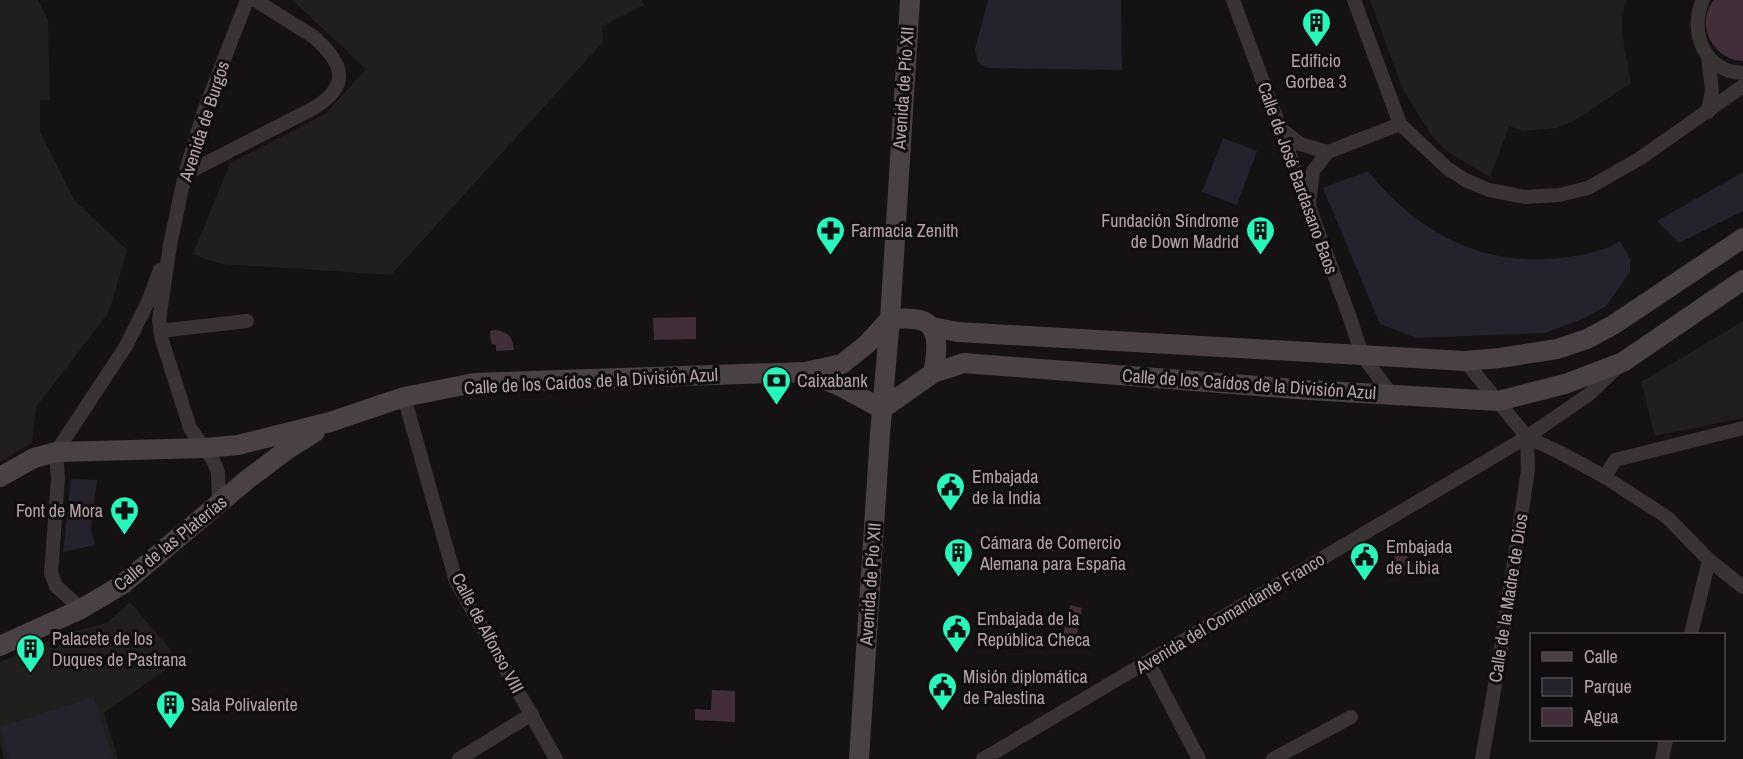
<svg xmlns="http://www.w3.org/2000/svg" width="1743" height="759" font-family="'Archivo Narrow',sans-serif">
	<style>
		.built { fill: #211e1e }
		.green { fill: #24222c }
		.water { fill: #422e38 }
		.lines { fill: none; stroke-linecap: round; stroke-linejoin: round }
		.minor { stroke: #393334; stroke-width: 14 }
		.secondary { stroke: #494143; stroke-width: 20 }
		.labels { text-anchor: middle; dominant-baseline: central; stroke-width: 6; stroke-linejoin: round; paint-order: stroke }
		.poi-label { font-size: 18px; fill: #b5a3a8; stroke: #0f0d0d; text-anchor: start }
		.street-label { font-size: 18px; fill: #b5a3a8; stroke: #0f0d0d }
	</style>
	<rect width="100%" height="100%" fill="#141212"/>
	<g class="built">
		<polygon points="0,0 38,0 48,20 50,100 40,100 40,132 75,201 127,250 109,312 36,407 32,443 0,462"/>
		<polygon points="292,0 642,0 644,5 602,26 603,42 391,275 223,264 208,260 193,254 230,163 325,114 366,69"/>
		<polygon points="1370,0 1627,0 1622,15 1622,34 1631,83 1572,122 1556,128 1523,131 1509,126 1490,177 1445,150 1432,136 1403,90"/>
		<polygon points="1743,321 1743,418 1655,436 1641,382"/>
		<polygon points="130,602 179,660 104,713 118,759 4,759 0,742 0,662 71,632 107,623"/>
	</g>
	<g class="green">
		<polygon points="988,0 1121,0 1122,70 987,68 978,62 975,49"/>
		<polygon points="1223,138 1257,151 1237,205 1202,192"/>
		<path d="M 1368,171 C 1418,234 1486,269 1567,257 C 1585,255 1604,251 1620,241 L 1630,259 L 1630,273 L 1606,306 L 1585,318 L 1545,333 L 1416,338 L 1380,324 L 1323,188 Z"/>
		<polygon points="1743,172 1743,211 1679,243 1657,221"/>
		<polygon points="71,479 97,480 91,528 95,545 63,552"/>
		<polygon points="94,697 113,759 9,759 0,727"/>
	</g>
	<g class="water">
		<path d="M 1714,0 L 1743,0 L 1743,61 C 1713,60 1694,24 1714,0 Z"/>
		<polygon points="696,317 696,339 654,340 653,318"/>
		<path d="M 496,330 C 510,333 512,337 514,350 L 496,351 L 496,345 L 491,343 L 490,331 Z"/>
		<polygon points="1402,550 1413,564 1415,574 1397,576 1394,554"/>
		<polygon points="1070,605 1082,608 1077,635 1067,645 1059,638 1064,631"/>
		<polygon points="712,690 735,691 735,722 695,720 695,709 711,710"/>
	</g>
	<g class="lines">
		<g class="minor">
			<polyline points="1233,0 1350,318 1362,355 1391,394"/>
			<polyline points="1354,0 1400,124 1447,168 1465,180 1489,190 1526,197 1559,195 1588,188 1639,159 1743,86"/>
			<path d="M 1703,0 C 1688,31 1705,73 1743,73"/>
			<polyline points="1708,56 1712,90 1708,112"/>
			<polyline points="1280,128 1300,144 1328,152"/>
			<path d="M 185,174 L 314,108 C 351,85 344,64 314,37 L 255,0"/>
			<polyline points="1309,203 1313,171 1328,152 1400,124"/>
			<polyline points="160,331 247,321"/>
			<polyline points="1465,361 1527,437 1561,453 1605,477 1668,518 1709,560 1743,587"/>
			<polyline points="404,397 456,581 556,759"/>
			<polyline points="1605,477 1615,460 1743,428"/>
			<polyline points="219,504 218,472 213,460 190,428 162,340 159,320 170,245 185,174 204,111 247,0"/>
			<polyline points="81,609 56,586 51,573 58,479 56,452 126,346 148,302 160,270"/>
			<polyline points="1691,634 1709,560"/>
			<polyline points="1148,662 1199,759"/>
			<polyline points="459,759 532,714"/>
			<polyline points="983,759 1527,437 1588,395 1618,367"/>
			<polyline points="1273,759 1351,717"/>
			<polyline points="1482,759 1498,668 1528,470 1527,437"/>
			<polyline points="1662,759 1666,740"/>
		</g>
		<g class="secondary">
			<polyline points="932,327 958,332 1465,361 1500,358 1557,349 1587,339 1613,325 1743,238"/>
			<polyline points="805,372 840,386 882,409"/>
			<polyline points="882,409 933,373 964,363 1309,390 1498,401 1565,384 1623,362 1743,280"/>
			<path d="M 0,477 L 34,458 L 56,452 L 205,448 L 238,445 L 330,422 L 404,397 L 474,383 L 805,372 L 842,364 L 867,344 L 890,319 C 898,319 906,318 914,319 C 943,321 937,354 933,373"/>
			<polyline points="0,646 81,609 123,584 248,479 288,449 315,432"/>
			<polyline points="859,759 880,434 890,319 910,0"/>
		</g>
	</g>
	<defs>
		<symbol id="building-pin" viewBox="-11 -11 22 30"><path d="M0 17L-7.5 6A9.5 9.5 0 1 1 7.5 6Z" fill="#26f8bb" stroke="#0f0d0d"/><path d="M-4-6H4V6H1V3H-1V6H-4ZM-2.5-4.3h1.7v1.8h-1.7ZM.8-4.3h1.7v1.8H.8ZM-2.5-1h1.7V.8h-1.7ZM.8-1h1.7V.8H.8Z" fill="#111"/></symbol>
		<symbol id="pharmacy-pin" viewBox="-11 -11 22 30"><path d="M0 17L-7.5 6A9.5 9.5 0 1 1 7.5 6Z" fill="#26f8bb" stroke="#0f0d0d"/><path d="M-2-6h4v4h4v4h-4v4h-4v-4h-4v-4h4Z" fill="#111"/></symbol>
		<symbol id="bank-pin" viewBox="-11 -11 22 30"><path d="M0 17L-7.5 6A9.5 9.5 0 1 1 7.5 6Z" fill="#26f8bb" stroke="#0f0d0d"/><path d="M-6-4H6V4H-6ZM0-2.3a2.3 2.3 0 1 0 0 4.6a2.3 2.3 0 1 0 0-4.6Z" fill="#111"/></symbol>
		<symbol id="civic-pin" viewBox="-11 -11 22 30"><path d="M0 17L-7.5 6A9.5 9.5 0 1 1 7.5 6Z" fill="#26f8bb" stroke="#0f0d0d"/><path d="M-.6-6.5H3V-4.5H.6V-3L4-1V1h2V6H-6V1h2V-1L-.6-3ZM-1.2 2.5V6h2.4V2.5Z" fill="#111"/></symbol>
	</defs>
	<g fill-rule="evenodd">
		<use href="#building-pin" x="1300" y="6" width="33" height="45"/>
		<use href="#pharmacy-pin" x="814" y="214" width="33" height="45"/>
		<use href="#building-pin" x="1244" y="214" width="33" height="45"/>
		<use href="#bank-pin" x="760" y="364" width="33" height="45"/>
		<use href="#civic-pin" x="934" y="470" width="33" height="45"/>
		<use href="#pharmacy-pin" x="108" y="494" width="33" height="45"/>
		<use href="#building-pin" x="942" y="536" width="33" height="45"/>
		<use href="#civic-pin" x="1348" y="540" width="33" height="45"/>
		<use href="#civic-pin" x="940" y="612" width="33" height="45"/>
		<use href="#building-pin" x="14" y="632" width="33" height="45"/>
		<use href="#civic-pin" x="926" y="670" width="33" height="45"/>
		<use href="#building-pin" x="154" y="688" width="33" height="45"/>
	</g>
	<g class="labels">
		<g class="poi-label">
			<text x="1316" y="60" text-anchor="middle">Edificio<tspan x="1316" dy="21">Gorbea 3</tspan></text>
			<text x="1239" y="220" text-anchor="end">Fundación Síndrome<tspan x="1239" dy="21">de Down Madrid</tspan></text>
			<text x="851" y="230">Farmacia Zenith</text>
			<text x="797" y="380">Caixabank</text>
			<text x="972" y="476">Embajada<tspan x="972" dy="21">de la India</tspan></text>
			<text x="103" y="510" text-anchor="end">Font de Mora</text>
			<text x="980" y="542">Cámara de Comercio<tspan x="980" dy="21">Alemana para España</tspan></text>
			<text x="1386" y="546">Embajada<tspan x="1386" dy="21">de Libia</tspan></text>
			<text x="977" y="618">Embajada de la<tspan x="977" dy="21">República Checa</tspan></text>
			<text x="52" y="638">Palacete de los<tspan x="52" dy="21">Duques de Pastrana</tspan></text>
			<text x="963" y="676">Misión diplomática<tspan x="963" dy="21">de Palestina</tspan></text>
			<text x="191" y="704">Sala Polivalente</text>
		</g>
		<g class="street-label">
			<text transform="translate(903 88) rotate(-86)">Avenida de Pío XII</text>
			<text transform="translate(204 121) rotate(-72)">Avenida de Burgos</text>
			<text transform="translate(1298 178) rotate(70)">Calle de José Bardasano Baos</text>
			<text transform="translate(591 381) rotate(-3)">Calle de los Caídos de la División Azul</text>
			<text transform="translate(1249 384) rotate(4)">Calle de los Caídos de la División Azul</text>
			<text transform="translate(170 543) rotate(-39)">Calle de las Platerías</text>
			<text transform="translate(870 584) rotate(-86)">Avenida de Pío XII</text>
			<text transform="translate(1508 598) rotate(-81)">Calle de la Madre de Dios</text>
			<text transform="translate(1230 613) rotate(-31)">Avenida del Comandante Franco</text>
			<text transform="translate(488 633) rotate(62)">Calle de Alfonso VIII</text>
		</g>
	</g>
	<rect x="1530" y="633" width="195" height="108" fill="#0f0d0d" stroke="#51494b" stroke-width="1.5"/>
	<rect x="1542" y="652" width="30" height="9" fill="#494143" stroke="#51494b" stroke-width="1.5"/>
	<text x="1584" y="663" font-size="18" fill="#b5a3a8">Calle</text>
	<rect x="1542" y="678" width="30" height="18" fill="#24222c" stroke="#51494b" stroke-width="1.5"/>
	<text x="1584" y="693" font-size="18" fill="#b5a3a8">Parque</text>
	<rect x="1542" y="708" width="30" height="18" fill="#422e38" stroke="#51494b" stroke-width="1.5"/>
	<text x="1584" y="723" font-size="18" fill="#b5a3a8">Agua</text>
</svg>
